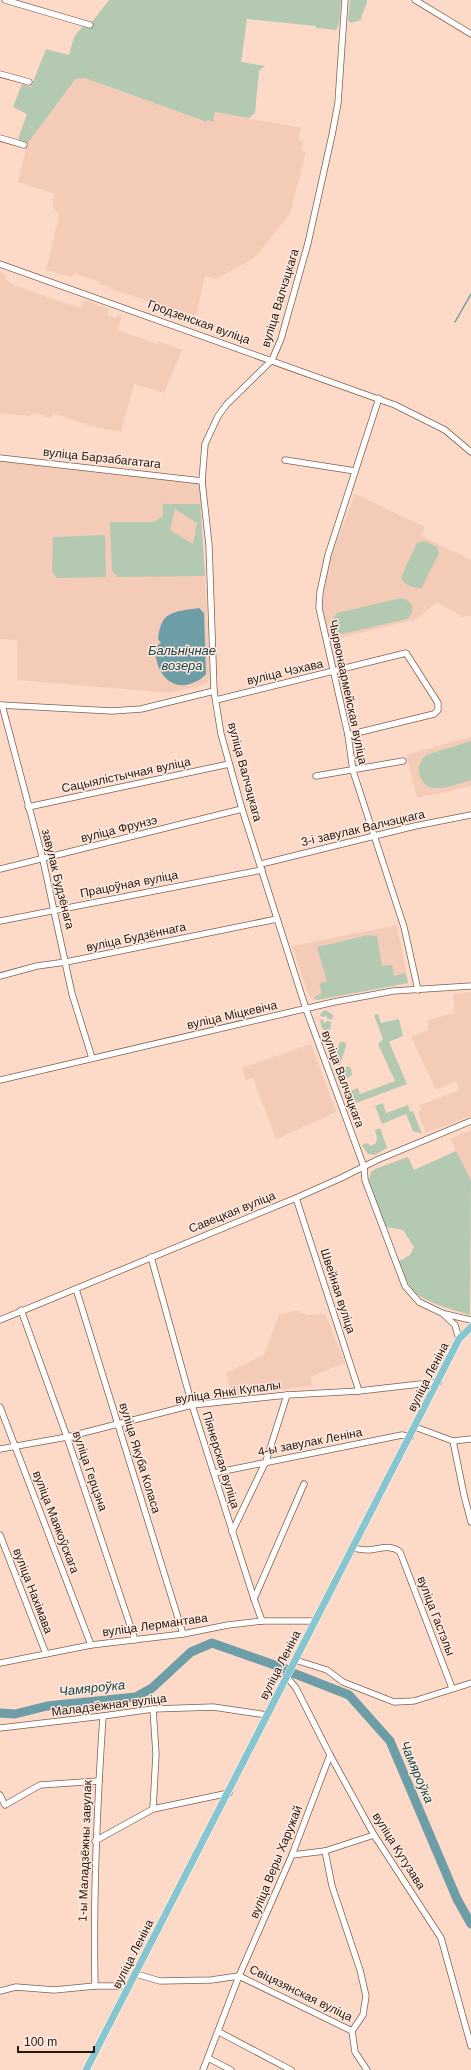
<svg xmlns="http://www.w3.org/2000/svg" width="471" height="2070" font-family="Helvetica,sans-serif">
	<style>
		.built { fill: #f4cbb6 }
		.green { fill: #b4c9b2; fill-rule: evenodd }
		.water { fill: #6d9da6 }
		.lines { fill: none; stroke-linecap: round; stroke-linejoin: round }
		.stream { stroke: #6d9da6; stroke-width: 1.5 }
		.river { stroke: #6d9da6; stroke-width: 9 }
		.minor-casing { stroke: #7e6151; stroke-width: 7 }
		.major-casing { stroke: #fff; stroke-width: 8 }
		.minor { stroke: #fff; stroke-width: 5.5 }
		.major { stroke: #87c5cf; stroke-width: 7 }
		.labels { text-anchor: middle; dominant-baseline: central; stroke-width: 3; stroke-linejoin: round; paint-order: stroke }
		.street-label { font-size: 12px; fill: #241811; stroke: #ffeadf }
		.water-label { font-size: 13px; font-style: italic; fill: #17444b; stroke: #ffeadf }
	</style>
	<rect width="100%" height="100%" fill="#fcdac7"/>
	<g class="built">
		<polygon points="85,78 207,122 215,112 301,128 299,141 303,141 302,151 306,152 290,214 254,258 216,279 205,276 197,312 194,315 110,289 110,287 99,284 99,282 74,273 72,277 46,270 59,215 52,206 55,194 18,182 27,144 77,79"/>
		<polygon points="0,272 6,275 5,279 16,286 53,299 81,308 84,300 109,309 107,315 116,318 117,315 122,317 117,330 157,344 158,341 182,350 164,393 134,384 121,432 91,426 53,413 51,418 35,413 29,416 0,413"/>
		<polygon points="0,460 200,483 210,677 207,684 170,693 17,680 17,640 0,639"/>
		<polygon points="355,494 425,527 421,536 471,560 471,615 463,617 437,602 415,620 330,640 322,605 329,562"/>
		<polygon points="471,737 471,786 417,798 406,755"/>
		<polygon points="397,925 408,983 317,1000 309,996 292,946"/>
		<polygon points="471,992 471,1116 426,1133 418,1112 421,1110 420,1105 459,1090 456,1081 436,1090 411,1037 428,1030 428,1020 455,1013 453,994"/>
		<polygon points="311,1044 336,1112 276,1139 253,1078 246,1080 242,1068"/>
		<polygon points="471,1130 471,1180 450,1139"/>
		<polygon points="297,1311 309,1315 325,1314 345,1363 310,1377 313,1386 232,1395 226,1373 264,1355 279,1314"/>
	</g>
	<g class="green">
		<polygon points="109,0 341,0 339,24 336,30 316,28 316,26 247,19 241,62 265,66 259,71 255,113 249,118 215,112 213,122 208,120 207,122 85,78 76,79 27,144 18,139 27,114 13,107 22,84 31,87 46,49 69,55 74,37 83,26 90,28 92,22"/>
		<path d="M 350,0 L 367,0 C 367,8 361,12 361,20 L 351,23 L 348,20 Z"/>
		<path d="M 163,504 L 200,504 L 205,576 L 117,577 L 112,570 L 110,522 L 154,522 L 163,516 ZM 175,509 L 197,523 L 193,544 L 170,530 Z"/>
		<polygon points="105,535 106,577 57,578 52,572 53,537"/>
		<path d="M 424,541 L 437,547 L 439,553 L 423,585 L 422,588 C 415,589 403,585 401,577 L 417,543 Z"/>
		<path d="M 401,598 C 413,600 416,612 407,619 L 342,634 C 334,633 330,628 332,620 L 337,613 Z"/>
		<path d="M 471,741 L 471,780 C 456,784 427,798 420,776 C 417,768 420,761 426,755 Z"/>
		<polygon points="368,935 377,936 382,966 392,965 394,976 406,973 408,983 317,1000 313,998 322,993 319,984 327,981 317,947"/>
		<polygon points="325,1010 333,1015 332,1020 327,1018 326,1015 324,1017 320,1016 321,1013"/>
		<polygon points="378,1014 381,1023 399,1019 403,1036 389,1042 407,1084 356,1103 350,1091 358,1088 360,1094 395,1081 378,1044 383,1039 374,1015"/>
		<polygon points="320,1019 323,1020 324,1023 327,1021 331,1022 330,1030 326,1031 322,1028"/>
		<polygon points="340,1042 345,1042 346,1046 340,1065 337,1065 334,1056"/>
		<polygon points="348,1066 351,1068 352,1075 346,1079 344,1069"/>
		<polygon points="383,1103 386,1113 408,1105 410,1112 413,1111 422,1134 413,1131 406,1114 382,1124 375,1106"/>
		<polygon points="380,1128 387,1148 375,1155 368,1154 362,1145 367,1143 371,1146 376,1143 377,1138 375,1130"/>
		<path d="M 456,1151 L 471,1180 L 470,1315 C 456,1311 428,1303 417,1294 C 408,1286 403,1273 399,1261 L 410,1255 L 414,1247 L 403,1230 L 386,1227 L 369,1181 L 371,1172 L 375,1169 L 408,1157 L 414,1170 Z"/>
	</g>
	<path class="water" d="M 199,608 L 204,613 L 206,674 C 201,680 197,681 190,684 C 167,691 153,666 156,646 L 161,643 L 158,639 C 161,610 174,612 199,608 Z"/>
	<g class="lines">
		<polyline class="stream" points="455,322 471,294"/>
		<g class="river">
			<polyline points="293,1673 349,1695 390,1741 457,1899 471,1924"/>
			<polyline points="0,1713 15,1714 47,1706 136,1697 152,1688 191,1652 212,1643 286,1669"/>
		</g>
		<defs>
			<g id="minor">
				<polyline points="5,0 90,25"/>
				<polyline points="345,0 338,103 332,135 308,243 281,339 272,360 227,404 218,416 205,444 202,481 209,545 214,691 221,734 242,809 306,1009 364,1167 365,1180 405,1286 419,1302 442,1313 455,1325 459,1339"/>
				<polyline points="415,0 471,34"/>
				<polyline points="0,74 29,82"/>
				<polyline points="0,138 24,145"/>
				<polyline points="0,264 395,405 445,430 471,452"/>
				<polyline points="379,398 328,555 320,592 319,608 348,735 353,771 404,927 418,990"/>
				<polyline points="0,458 202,481"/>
				<polyline points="285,460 355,471"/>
				<polyline points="216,700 406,653 438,703 438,710 434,714 348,735"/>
				<polyline points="0,705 112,711 141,709 214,691"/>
				<polyline points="2,705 43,860 72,994 92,1058"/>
				<polyline points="316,776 403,761"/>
				<polyline points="28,807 229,764"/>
				<polyline points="261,864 415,826 471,815"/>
				<polyline points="0,869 242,809"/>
				<polyline points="0,921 262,870"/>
				<polyline points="0,976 37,966 66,962 277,919"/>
				<polyline points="0,1080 334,1002 393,991 471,986"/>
				<polyline points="296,1198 359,1391"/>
				<polyline points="151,1257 192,1405 254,1599 262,1621"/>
				<polyline points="76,1289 183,1634"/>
				<polyline points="21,1310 67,1437 135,1640"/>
				<polyline points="445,1314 471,1320"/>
				<polyline points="0,1320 296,1198 341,1178 377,1160 471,1121"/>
				<polyline points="0,1407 91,1645"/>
				<polyline points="415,1427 453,1441 471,1439"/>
				<polyline points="453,1441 464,1495 471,1522"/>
				<polyline points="0,1449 67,1437 192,1405 287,1395 359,1391 438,1382"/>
				<polyline points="214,1473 402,1435 410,1437"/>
				<polyline points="232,1532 266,1461 287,1395"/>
				<polyline points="0,1535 46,1654"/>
				<path d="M 352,1548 C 358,1549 363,1550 369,1550 C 380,1549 390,1544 400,1552 L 452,1688"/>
				<polyline points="254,1599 304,1484"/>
				<polyline points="295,1660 327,1670 343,1682 394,1702 414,1701 471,1683"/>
				<polyline points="0,1663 91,1645 183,1634 228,1625 262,1621 315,1621"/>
				<polyline points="286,1676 296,1688 330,1755 374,1835 441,1938 471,2046"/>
				<polyline points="0,1728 103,1716 153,1709 213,1707 267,1715"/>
				<polyline points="0,1795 5,1805 40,1785 99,1781"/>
				<polyline points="153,1809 229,1793"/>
				<polyline points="95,1841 153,1809 156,1754 153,1709"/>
				<polyline points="325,1851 332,1886 360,1970 366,1996 363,2015 352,2031 355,2052 367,2070"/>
				<polyline points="292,1855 325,1851 374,1835"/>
				<polyline points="136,1974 160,1981 211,1980 239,1976 352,2031"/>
				<path d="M 95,1986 C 93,1896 97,1806 103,1716"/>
				<polyline points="0,1991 16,1987 54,1990 95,1986 129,1986"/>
				<polyline points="219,2032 291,2070"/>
				<polyline points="208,2058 231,2070"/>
				<polyline points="203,2070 239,1976 292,1855 330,1755"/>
			</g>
			<polyline id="major" points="86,2070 459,1339 471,1327"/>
		</defs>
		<use href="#minor" class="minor-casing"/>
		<use href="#major" class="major-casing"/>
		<use href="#minor" class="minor"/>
		<use href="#major" class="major"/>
	</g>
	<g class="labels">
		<g class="street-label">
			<text transform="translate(280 298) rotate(-73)">вуліца Валчэцкага</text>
			<text transform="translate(199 322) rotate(20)">Гродзенская вуліца</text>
			<text transform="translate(102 458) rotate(6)">вуліца Барзабагатага</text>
			<text transform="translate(285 672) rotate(-13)">вуліца Чэхава</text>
			<text transform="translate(348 692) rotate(78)">Чырвонаармейская вуліца</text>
			<text transform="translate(245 772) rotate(75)">вуліца Валчэцкага</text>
			<text transform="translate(126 775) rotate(-12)">Сацыялістычная вуліца</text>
			<text transform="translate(363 828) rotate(-13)">3-і завулак Валчэцкага</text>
			<text transform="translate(119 829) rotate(-14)">вуліца Фрунзэ</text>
			<text transform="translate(58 879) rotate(76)">завулак Будзёнага</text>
			<text transform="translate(129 884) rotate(-11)">Працоўная вуліца</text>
			<text transform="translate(136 937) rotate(-12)">вуліца Будзённага</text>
			<text transform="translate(232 1015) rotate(-13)">вуліца Міцкевіча</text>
			<text transform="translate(343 1079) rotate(70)">вуліца Валчэцкага</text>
			<text transform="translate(232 1212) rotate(-22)">Савецкая вуліца</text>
			<text transform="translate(338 1291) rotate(72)">Швейная вуліца</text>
			<text transform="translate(428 1377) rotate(-63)">вуліца Леніна</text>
			<text transform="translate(228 1392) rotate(-8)">вуліца Янкі Купалы</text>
			<text transform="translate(310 1442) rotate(-11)">4-ы завулак Леніна</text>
			<text transform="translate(140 1458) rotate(73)">вуліца Якуба Коласа</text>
			<text transform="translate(221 1460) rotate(73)">Піянерская вуліца</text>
			<text transform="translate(90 1471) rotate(71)">вуліца Герцэна</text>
			<text transform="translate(56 1522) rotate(69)">вуліца Маякоўскага</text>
			<text transform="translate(33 1591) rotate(69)">вуліца Нахімава</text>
			<text transform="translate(436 1616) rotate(69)">вуліца Гастэлы</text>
			<text transform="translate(155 1625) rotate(-8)">вуліца Лермантава</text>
			<text transform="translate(280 1665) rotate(-63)">вуліца Леніна</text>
			<text transform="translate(109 1705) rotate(-7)">Маладзёжная вуліца</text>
			<text transform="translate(85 1851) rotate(-88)">1-ы Маладзёжны завулак</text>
			<text transform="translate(399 1851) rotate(58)">вуліца Кутузава</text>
			<text transform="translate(276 1862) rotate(-68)">вуліца Веры Харужай</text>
			<text transform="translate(133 1954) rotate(-63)">вуліца Леніна</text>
			<text transform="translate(301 1993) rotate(26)">Свіцязянская вуліца</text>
		</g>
		<g class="water-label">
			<text x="182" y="650">Бальнічнае<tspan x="182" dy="15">возера</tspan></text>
			<text transform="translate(92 1688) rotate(-6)">Чамяроўка</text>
			<text transform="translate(417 1772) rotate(67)">Чамяроўка</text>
		</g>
	</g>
	<path d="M18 2046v6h76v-6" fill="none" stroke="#241811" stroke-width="2"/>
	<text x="24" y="2046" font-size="12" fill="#241811" stroke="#ffeadf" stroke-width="3" paint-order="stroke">100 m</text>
</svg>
